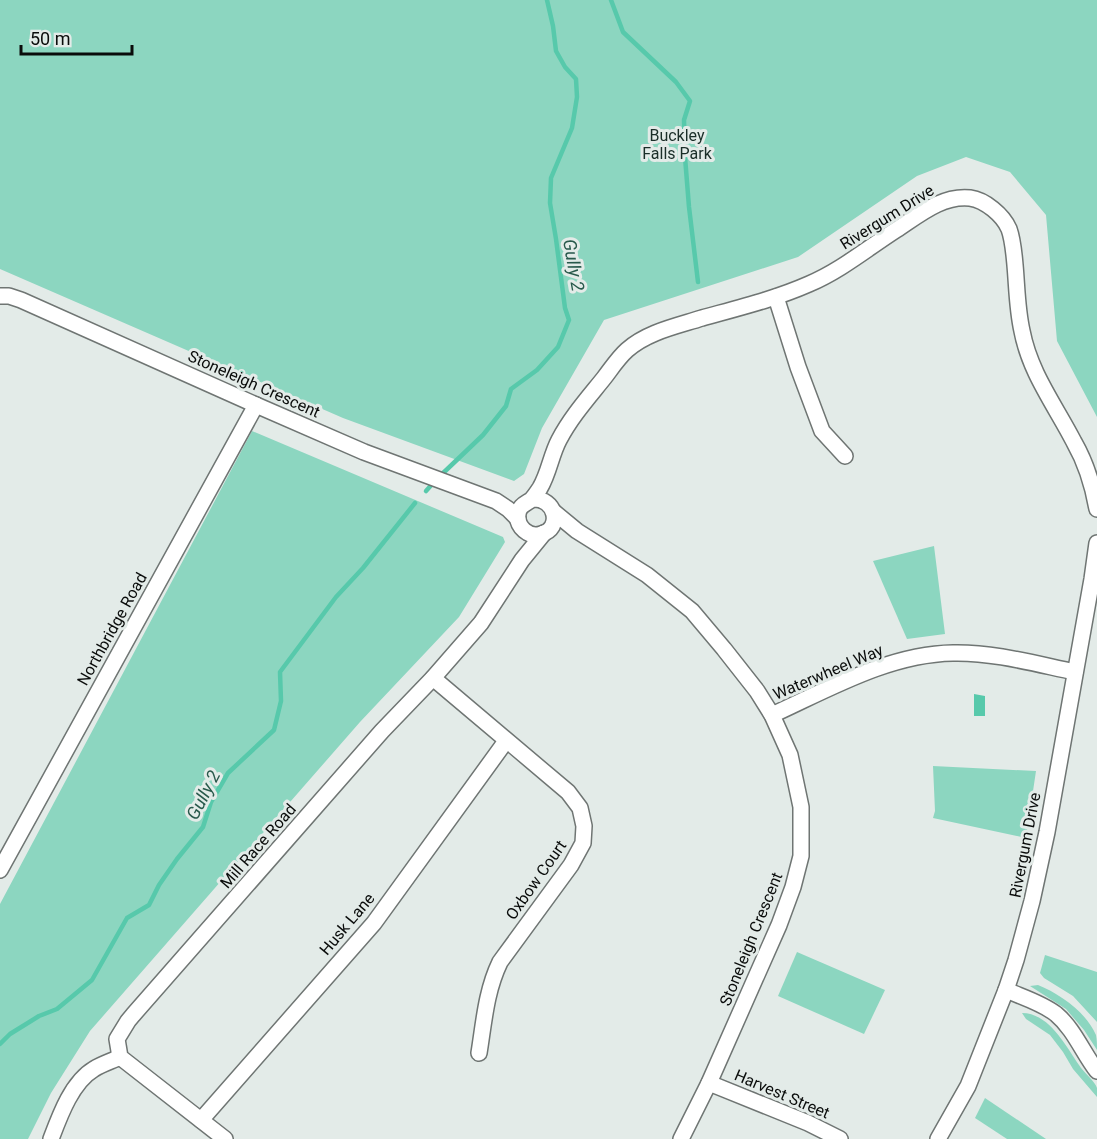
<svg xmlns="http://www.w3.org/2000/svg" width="1097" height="1139" font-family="Roboto,sans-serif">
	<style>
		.green { fill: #8cd6c0 }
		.water { fill: #57c9ab }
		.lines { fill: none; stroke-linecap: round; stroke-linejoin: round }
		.stream { stroke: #57c9ab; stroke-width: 4.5 }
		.minor-casing { stroke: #6f7573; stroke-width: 18 }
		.minor { stroke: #fff; stroke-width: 15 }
		.labels { text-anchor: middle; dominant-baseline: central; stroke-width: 6; stroke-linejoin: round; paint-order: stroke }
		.park-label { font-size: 16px; fill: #1a2e28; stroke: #e3ebe8 }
		.street-label { font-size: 16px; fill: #0a0c0b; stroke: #e3ebe8 }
		.water-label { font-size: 18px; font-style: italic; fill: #28594b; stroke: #e3ebe8 }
	</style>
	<rect width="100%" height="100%" fill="#e3ebe8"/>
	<g class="green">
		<polygon points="0,0 1097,0 1097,417 1057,341 1046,215 1010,172 966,157 917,176 798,257 604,320 542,428 524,474 514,481 343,418 0,269"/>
		<polygon points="252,431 503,537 505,542 459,617 360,722 90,1031 51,1093 28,1139 0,1139 0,904"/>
		<polygon points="934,546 945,634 907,639 873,561"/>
		<polygon points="933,766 1036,771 1026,838 933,818 935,811"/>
		<polygon points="797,952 885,990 864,1034 778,996"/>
		<polygon points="1045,955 1097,972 1097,1022 1073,996 1044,978 1040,973"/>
		<path d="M 1038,985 C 1060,994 1086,1012 1096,1035 C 1097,1040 1097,1045 1097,1050 L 1084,1030 L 1066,1009 L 1030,986 Z"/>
		<path d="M 1022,1013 C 1049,1013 1066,1046 1079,1065 C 1083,1072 1095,1081 1097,1088 C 1097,1091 1097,1094 1097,1097 L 1073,1069 L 1063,1052 L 1050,1035 L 1026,1019 Z"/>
		<polygon points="985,1098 1046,1139 1007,1139 975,1118"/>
	</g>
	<polygon class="water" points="974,694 985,696 985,716 974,716"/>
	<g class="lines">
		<g class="stream">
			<polyline points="611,0 623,32 676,82 690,101 684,120 685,157 689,207 698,282"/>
			<polyline points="440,476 483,435 506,406 511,389 537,370 558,347 569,320 565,308 556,239 550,203 551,178 572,128 577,97 576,79 565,67 556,51 553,26 547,0"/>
			<polyline points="426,491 434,482"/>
			<polyline points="0,1044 10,1034 39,1016 57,1009 92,980 127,918 149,905 159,885 177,859 203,827 211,802 228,773 274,730 281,701 280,672 336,597 363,568 415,503"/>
		</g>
		<defs>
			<g id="minor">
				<polyline points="0,296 9,296 21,300 256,405 364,452 496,501 508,509 518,519"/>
				<polyline points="776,297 798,367 822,431 845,456"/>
				<path d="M 532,499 C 556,497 563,529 541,534 C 529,538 516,527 518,514 C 519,506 525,504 531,500 C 534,497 538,491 540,488 C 549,473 551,455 559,440 C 571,417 588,398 604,378 C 611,369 618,358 627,350 C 647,332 677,326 702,318 C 738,308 775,299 809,284 C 840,271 868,248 896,230 C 919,215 942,195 970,198 C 985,200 1003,215 1009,229 C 1013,240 1014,254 1015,265 C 1017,287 1017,309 1022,331 C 1030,373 1055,405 1074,442 C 1086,463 1093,486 1097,509"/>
				<polyline points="554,512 577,531 647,575 692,611 724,649 757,691 772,715 790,755 801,807 801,856 793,887 779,925 709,1083 681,1139"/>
				<path d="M 433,678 L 568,792 L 580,808 L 584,826 L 583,843 L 571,865 L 500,962 C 486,991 484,1022 479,1053"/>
				<path d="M 772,715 C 829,689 889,654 953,653 C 993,652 1036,664 1075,672"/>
				<polyline points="0,870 256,405"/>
				<path d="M 1006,990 C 1022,997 1042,1003 1056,1014 C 1074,1029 1083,1053 1097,1071"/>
				<polyline points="709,1083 808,1123 840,1139"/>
				<polyline points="201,1120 374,923 506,741"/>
				<path d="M 51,1139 C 60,1115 72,1082 94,1069 C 102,1064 112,1061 120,1057"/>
				<polyline points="225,1139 120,1057 117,1039 128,1021 133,1015 382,731 433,678 481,623 522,560 544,533"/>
				<polyline points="938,1139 968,1086 1006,990 1016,960 1032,901 1047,832 1092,579 1097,543"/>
			</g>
		</defs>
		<use href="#minor" class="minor-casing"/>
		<use href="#minor" class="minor"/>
	</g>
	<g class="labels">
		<g class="park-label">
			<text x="677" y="135">Buckley<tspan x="677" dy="18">Falls Park</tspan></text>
		</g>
		<g class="street-label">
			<text transform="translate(887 217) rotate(-32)">Rivergum Drive</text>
			<text transform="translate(254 384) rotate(24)">Stoneleigh Crescent</text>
			<text transform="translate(112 629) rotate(-61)">Northbridge Road</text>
			<text transform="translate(828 672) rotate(-23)">Waterwheel Way</text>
			<text transform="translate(1025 845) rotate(-79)">Rivergum Drive</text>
			<text transform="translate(258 846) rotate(-49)">Mill Race Road</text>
			<text transform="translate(536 880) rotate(-55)">Oxbow Court</text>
			<text transform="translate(347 924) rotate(-50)">Husk Lane</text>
			<text transform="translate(751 939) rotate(-68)">Stoneleigh Crescent</text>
			<text transform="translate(782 1094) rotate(23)">Harvest Street</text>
		</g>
		<g class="water-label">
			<text transform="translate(574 265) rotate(80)">Gully 2</text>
			<text transform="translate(203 795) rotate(-63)">Gully 2</text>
		</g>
	</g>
	<path d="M21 45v9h111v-9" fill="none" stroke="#0a0c0b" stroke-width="3"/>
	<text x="30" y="45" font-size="18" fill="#0a0c0b" stroke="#e3ebe8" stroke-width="4.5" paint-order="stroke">50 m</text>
</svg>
